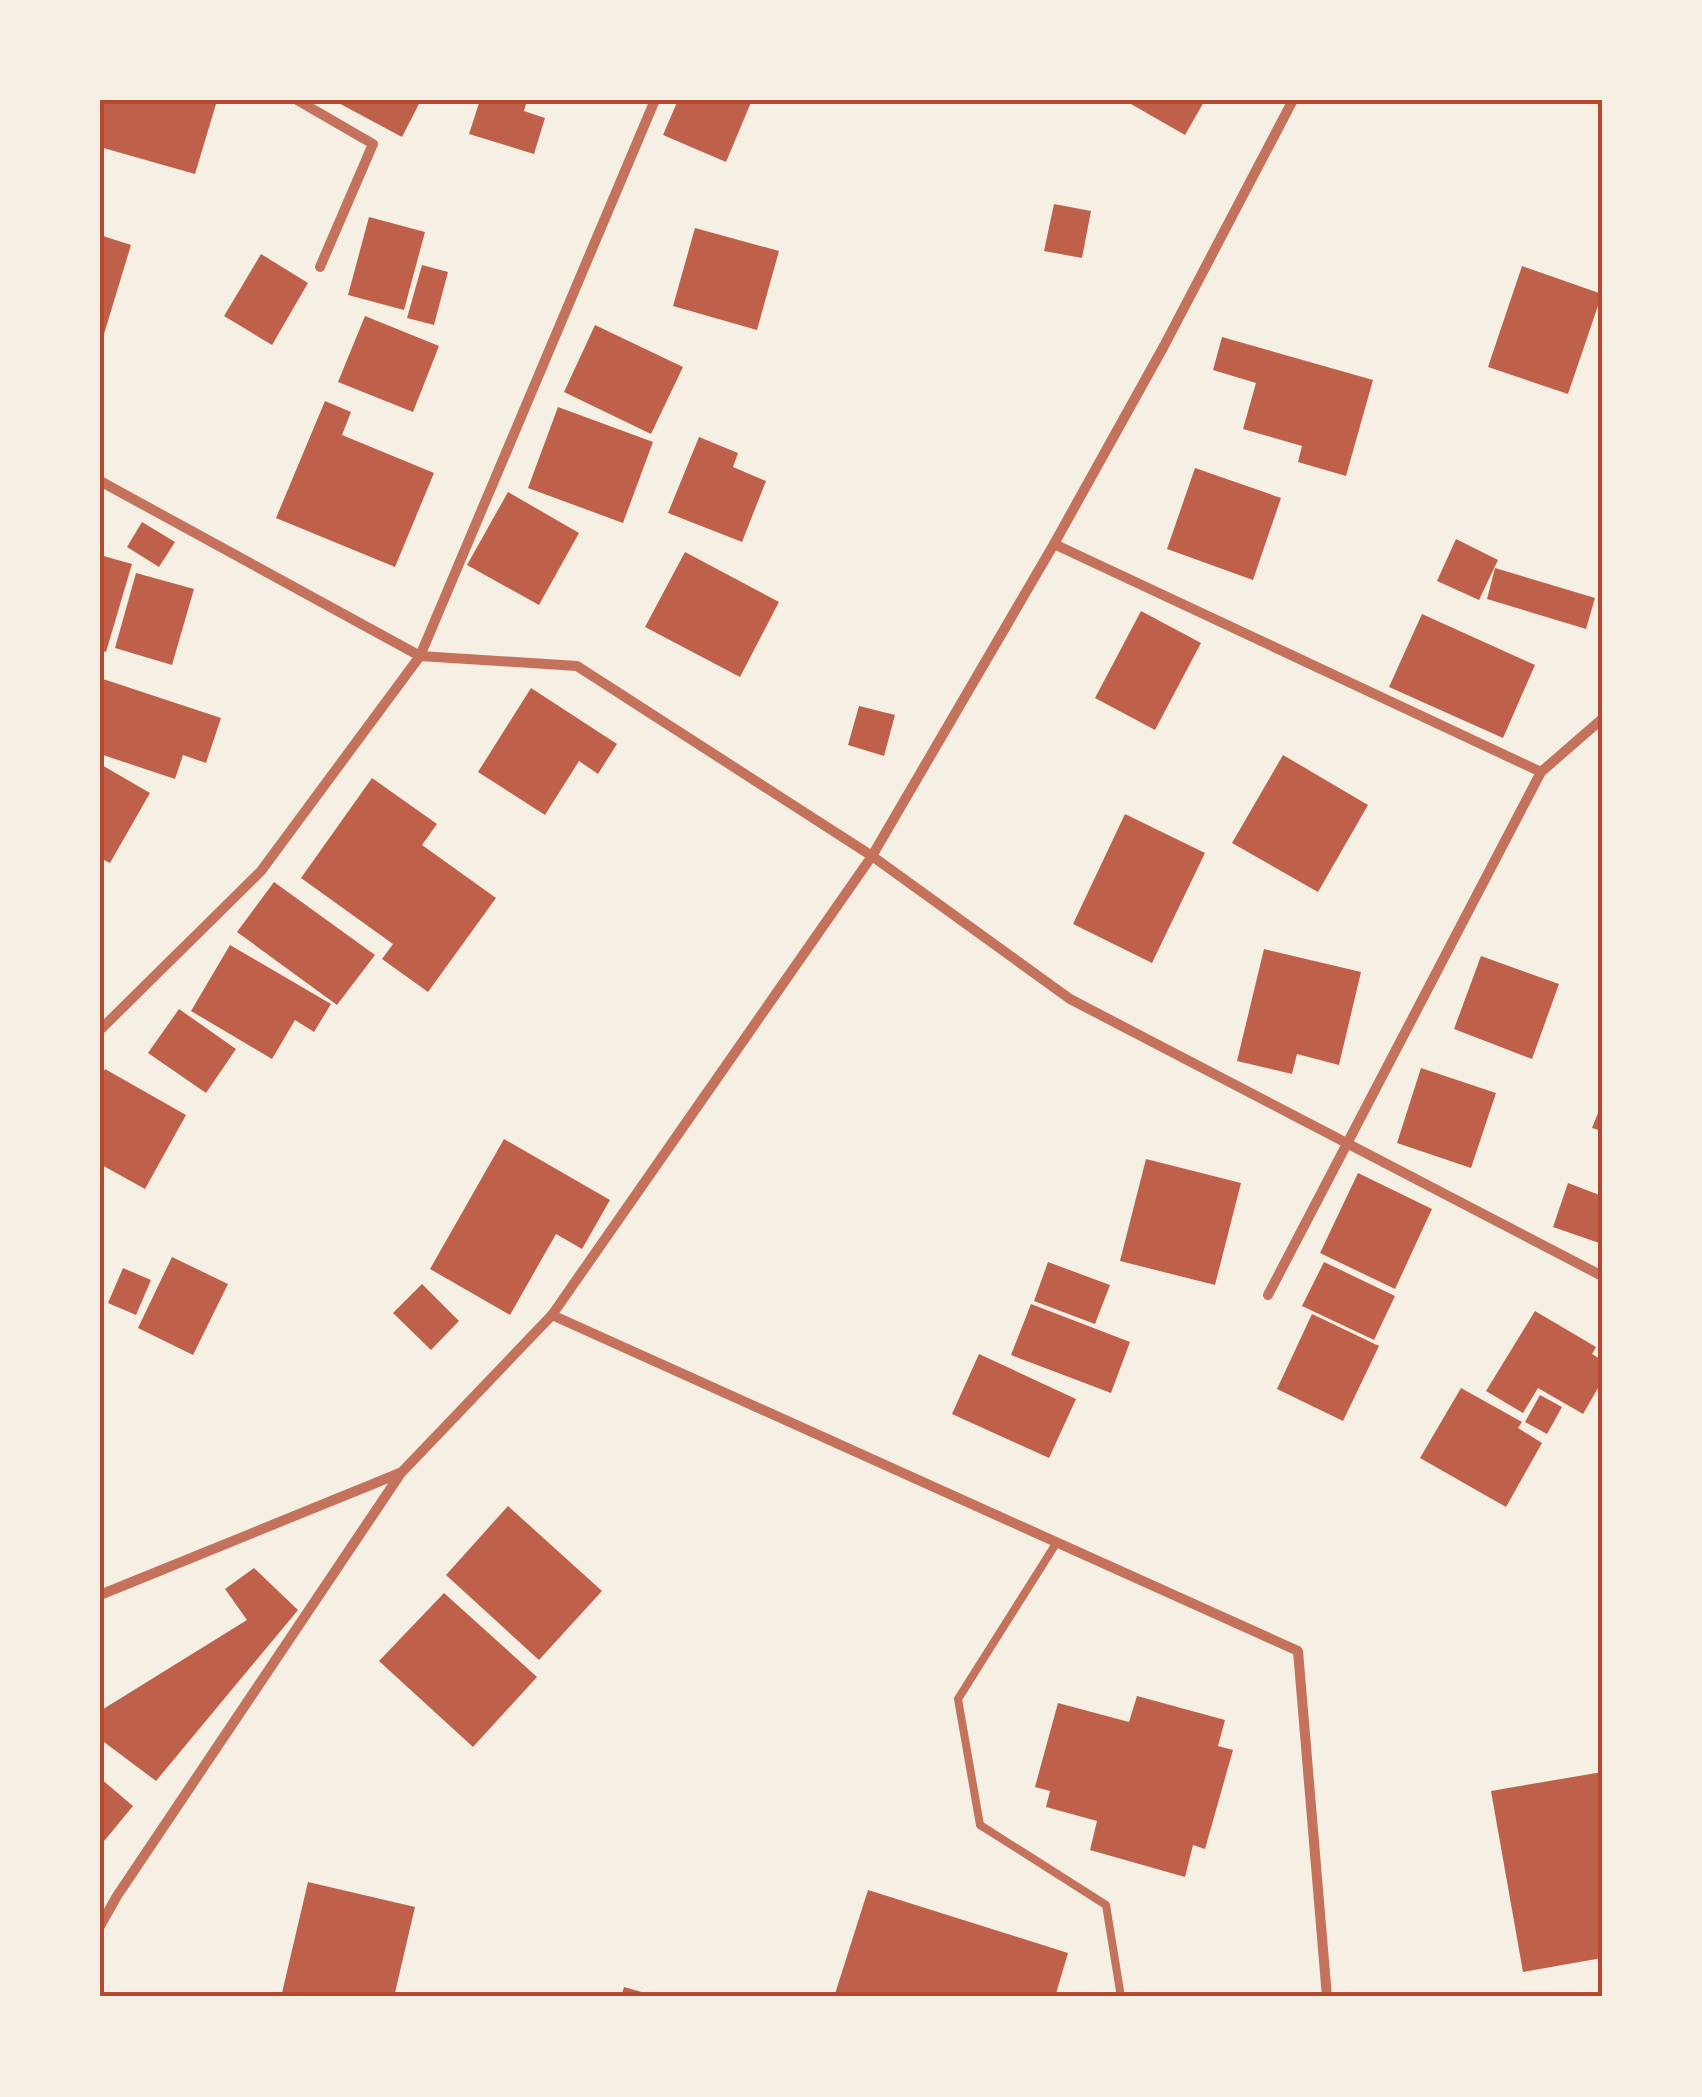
<svg xmlns="http://www.w3.org/2000/svg" width="1702" height="2097" font-family="Barlow,sans-serif">
	<style>
		.building { fill: #bf614a }
		.lines { fill: none; stroke-linecap: round; stroke-linejoin: round }
		.service { stroke: #c5725c; stroke-width: 8 }
		.minor { stroke: #c5725c; stroke-width: 10 }
		.neatline { fill: none; stroke: #b5482f; stroke-width: 4 }
	</style>
	<rect width="100%" height="100%" fill="#f6efe4"/>
	<g class="building">
		<polygon points="100,100 204,100 216,104 195,174 100,147"/>
		<polygon points="333,100 421,100 402,137"/>
		<polygon points="480,100 527,100 524,111 545,118 534,154 469,134"/>
		<polygon points="678,100 752,100 726,162 663,135"/>
		<polygon points="1124,100 1205,100 1185,135"/>
		<polygon points="1054,204 1091,211 1082,258 1044,251"/>
		<polygon points="369,217 425,232 404,310 348,295"/>
		<polygon points="695,228 779,251 757,330 673,306"/>
		<polygon points="100,235 131,245 101,344 100,344"/>
		<polygon points="261,254 308,283 272,345 224,316"/>
		<polygon points="422,265 448,272 434,325 407,318"/>
		<polygon points="1522,266 1602,294 1568,394 1488,367"/>
		<polygon points="365,316 439,346 413,412 338,382"/>
		<polygon points="595,325 683,367 651,434 564,392"/>
		<polygon points="1222,337 1373,380 1346,476 1298,462 1302,446 1243,429 1256,383 1213,370"/>
		<polygon points="325,401 351,412 342,435 434,473 395,567 276,518"/>
		<polygon points="558,407 653,442 623,523 528,488"/>
		<polygon points="699,437 738,453 733,467 766,481 742,542 668,513"/>
		<polygon points="1195,468 1281,498 1253,580 1167,549"/>
		<polygon points="508,492 579,533 539,605 467,565"/>
		<polygon points="142,522 175,542 159,567 127,547"/>
		<polygon points="1456,539 1498,560 1479,600 1437,581"/>
		<polygon points="685,552 779,602 740,677 645,627"/>
		<polygon points="100,555 132,564 106,652 100,650"/>
		<polygon points="1495,568 1595,598 1586,629 1487,599"/>
		<polygon points="136,573 194,589 172,665 115,648"/>
		<polygon points="1141,611 1201,643 1155,730 1095,698"/>
		<polygon points="1422,614 1535,665 1503,738 1389,687"/>
		<polygon points="100,678 221,718 206,763 183,755 175,779 100,754"/>
		<polygon points="531,688 617,744 598,774 579,761 545,815 478,772"/>
		<polygon points="859,706 895,715 884,756 848,745"/>
		<polygon points="1283,755 1368,805 1318,892 1232,843"/>
		<polygon points="100,764 150,793 110,863 100,858"/>
		<polygon points="372,778 437,824 422,845 496,898 428,992 382,959 393,944 301,878"/>
		<polygon points="1125,814 1205,853 1152,963 1073,924"/>
		<polygon points="274,882 375,955 337,1005 237,932"/>
		<polygon points="230,945 331,1004 314,1032 295,1020 272,1059 191,1011"/>
		<polygon points="1264,949 1361,972 1339,1065 1297,1054 1292,1074 1237,1061"/>
		<polygon points="1481,956 1559,984 1532,1059 1454,1029"/>
		<polygon points="179,1009 236,1049 206,1093 148,1053"/>
		<polygon points="1421,1068 1496,1093 1471,1168 1397,1143"/>
		<polygon points="105,1069 186,1115 145,1189 100,1164 100,1078"/>
		<polygon points="1602,1103 1602,1131 1592,1128"/>
		<polygon points="504,1139 610,1200 582,1249 556,1234 510,1315 430,1269"/>
		<polygon points="1146,1159 1241,1183 1215,1285 1120,1261"/>
		<polygon points="1358,1173 1432,1209 1395,1289 1320,1253"/>
		<polygon points="1568,1183 1602,1196 1602,1244 1553,1227"/>
		<polygon points="172,1257 228,1284 193,1355 138,1328"/>
		<polygon points="1048,1262 1110,1285 1095,1324 1034,1301"/>
		<polygon points="1324,1262 1395,1296 1374,1340 1302,1306"/>
		<polygon points="123,1268 151,1280 136,1315 108,1303"/>
		<polygon points="422,1284 459,1321 431,1350 393,1313"/>
		<polygon points="1031,1304 1130,1342 1111,1393 1011,1355"/>
		<polygon points="1535,1311 1596,1347 1592,1354 1602,1360 1602,1381 1583,1414 1538,1388 1523,1413 1486,1391"/>
		<polygon points="1312,1314 1379,1346 1343,1421 1277,1389"/>
		<polygon points="979,1354 1076,1399 1049,1458 952,1414"/>
		<polygon points="1461,1388 1522,1422 1518,1428 1542,1443 1506,1507 1420,1458"/>
		<polygon points="1540,1395 1562,1407 1547,1434 1525,1422"/>
		<polygon points="508,1506 602,1591 539,1660 446,1575"/>
		<polygon points="254,1568 298,1610 156,1781 100,1739 100,1711 247,1620 225,1589"/>
		<polygon points="444,1593 537,1677 473,1747 379,1661"/>
		<polygon points="1137,1696 1225,1720 1218,1746 1233,1750 1205,1849 1193,1845 1185,1877 1090,1850 1097,1821 1046,1807 1050,1791 1035,1787 1058,1703 1129,1722"/>
		<polygon points="1602,1772 1602,1958 1523,1972 1491,1791"/>
		<polygon points="100,1778 133,1806 100,1846"/>
		<polygon points="308,1882 415,1907 394,1997 281,1997"/>
		<polygon points="868,1890 1068,1953 1055,1997 834,1997"/>
		<polygon points="624,1987 656,1996 656,1997 621,1997"/>
	</g>
	<g class="lines">
		<polyline class="service" points="1057,1542 958,1699 980,1825 1106,1905 1121,1997"/>
		<g class="minor">
			<polyline points="297,100 373,144 320,267"/>
			<polyline points="100,481 420,656 577,666 872,856 1070,999 1602,1276"/>
			<polyline points="1054,544 1541,772"/>
			<polyline points="100,1030 261,871 420,656 655,100"/>
			<polyline points="1268,1295 1541,772 1602,719"/>
			<polyline points="552,1315 1298,1651 1327,1997"/>
			<polyline points="100,1595 400,1473"/>
			<polyline points="100,1926 117,1896 401,1473 552,1315 872,856 1054,544 1164,346 1293,100"/>
		</g>
	</g>
	<rect width="1702" height="2097" fill="none" stroke="#f6efe4" stroke-width="205"/>
	<rect x="102" y="102" width="1498" height="1892" class="neatline"/>
</svg>
